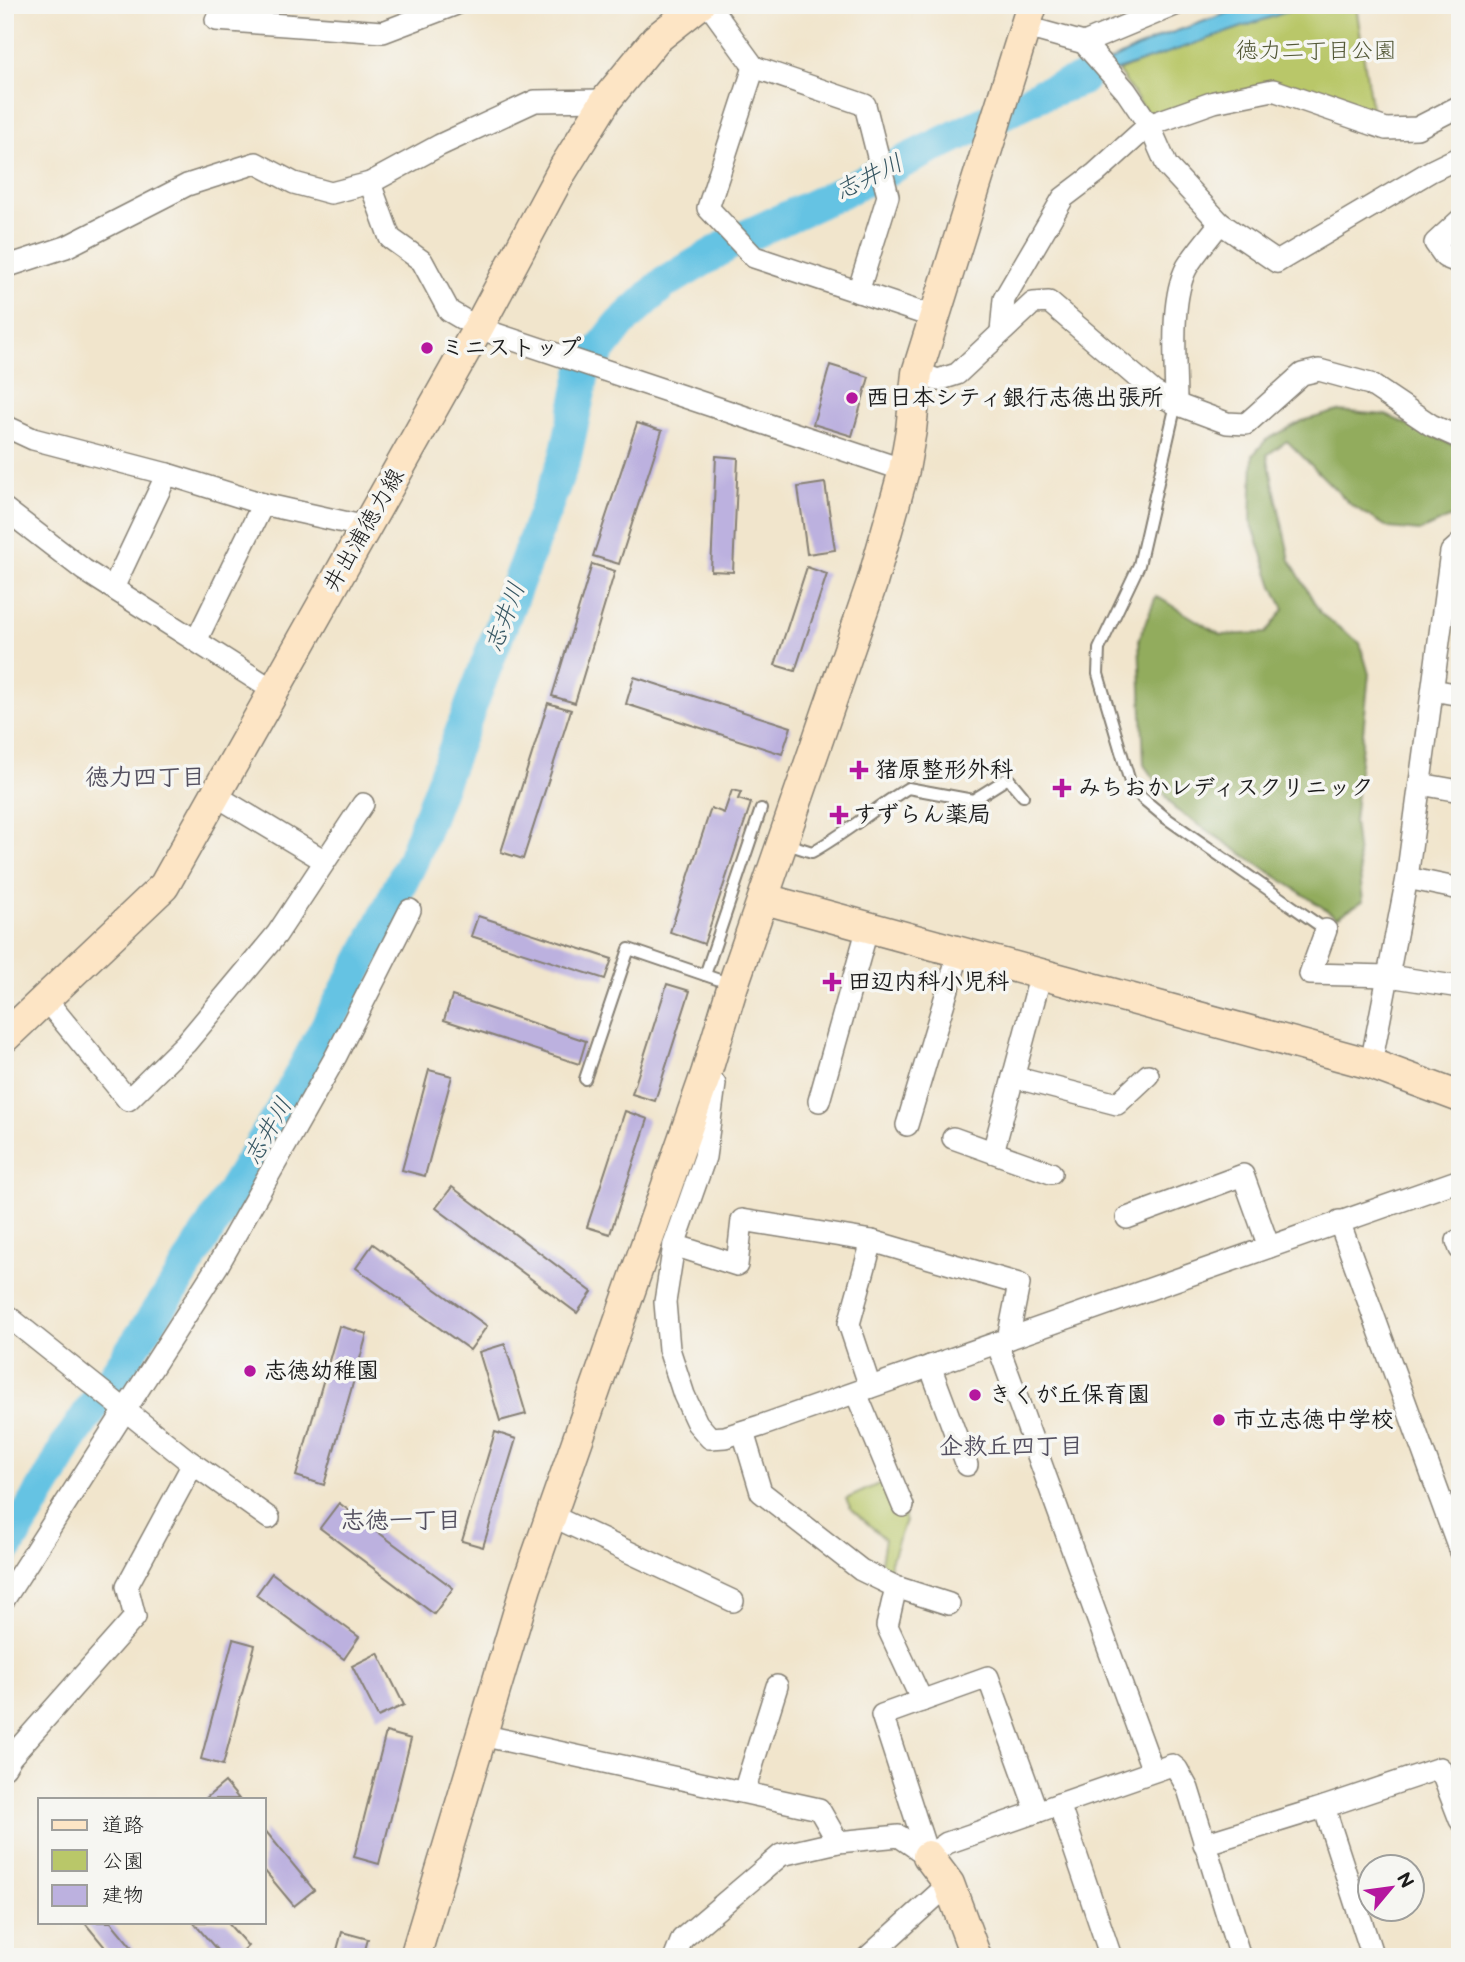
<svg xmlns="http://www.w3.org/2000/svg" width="1465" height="1962" font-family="'Balsamiq Sans','Klee One',sans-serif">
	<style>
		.green { fill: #b9c769; stroke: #6a7242; stroke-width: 2 }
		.forest { fill: #92ac5d; stroke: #57643c; stroke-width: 2 }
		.water { fill: #65c3e3; stroke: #407080; stroke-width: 2 }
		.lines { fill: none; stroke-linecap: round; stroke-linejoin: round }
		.river { stroke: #65c3e3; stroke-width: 33 }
		.building { fill: #bcb1df }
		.lane-casing { stroke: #868074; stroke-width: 14 }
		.street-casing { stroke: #868074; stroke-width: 24 }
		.secondary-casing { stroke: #868074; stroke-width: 33 }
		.lane { stroke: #fff; stroke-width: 10 }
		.street { stroke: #fff; stroke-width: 21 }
		.secondary { stroke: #fde5c5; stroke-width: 30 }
		.poi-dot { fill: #b5179e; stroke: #f6f6f2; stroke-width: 2.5 }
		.labels { text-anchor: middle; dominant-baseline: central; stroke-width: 7; stroke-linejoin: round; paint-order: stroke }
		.park-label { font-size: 23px; fill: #535837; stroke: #f6f6f2 }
		.poi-label { font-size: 23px; font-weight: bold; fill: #1c1c1c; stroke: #f6f6f2; text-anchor: start }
		.street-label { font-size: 23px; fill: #1c1c1c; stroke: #f6f6f2 }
		.water-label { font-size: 24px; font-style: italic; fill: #365662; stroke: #f6f6f2 }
		.neighbourhood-label { font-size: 24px; font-weight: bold; fill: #545060; stroke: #f6f6f2 }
	</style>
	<rect width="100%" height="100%" fill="#f6f6f2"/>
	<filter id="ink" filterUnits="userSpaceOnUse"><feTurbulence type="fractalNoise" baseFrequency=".0143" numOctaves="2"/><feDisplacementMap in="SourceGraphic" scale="14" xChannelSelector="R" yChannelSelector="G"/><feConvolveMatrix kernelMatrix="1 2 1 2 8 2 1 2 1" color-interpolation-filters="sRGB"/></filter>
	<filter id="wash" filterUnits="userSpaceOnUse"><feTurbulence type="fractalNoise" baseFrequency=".00686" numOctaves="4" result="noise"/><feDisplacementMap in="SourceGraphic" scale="28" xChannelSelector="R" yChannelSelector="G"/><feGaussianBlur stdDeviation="1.57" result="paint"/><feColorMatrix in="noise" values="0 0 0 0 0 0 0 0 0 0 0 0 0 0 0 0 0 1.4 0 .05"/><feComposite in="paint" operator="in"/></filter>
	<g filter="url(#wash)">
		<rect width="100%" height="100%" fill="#f1e5cc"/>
		<g class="green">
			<polygon points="1307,5 1356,5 1373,119 1282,87 1151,119 1118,71 1159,54"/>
			<polygon points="887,1480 905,1513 905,1520 886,1577 879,1574 885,1539 851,1509 846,1499"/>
		</g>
		<polygon class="forest" points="1338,411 1386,415 1460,448 1460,510 1454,516 1420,531 1389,528 1351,505 1287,441 1267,455 1290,560 1321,614 1360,643 1369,674 1354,822 1363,901 1337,917 1175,809 1144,765 1139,639 1156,596 1221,635 1266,633 1284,609 1273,586 1251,521 1253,455 1266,440 1302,421"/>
		<path class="water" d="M 1250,5 L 1307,5 C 1218,35 1130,67 1040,95 L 1160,37 Z"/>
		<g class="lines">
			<polyline class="river" points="5,1551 53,1472 66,1446 173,1289 278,1116 373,940 412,861 565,458 584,371 620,324 663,284 733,242 831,197 1040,95 1083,79"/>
		</g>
		<g id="blocks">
			<g class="building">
				<polygon points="830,365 869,377 852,436 813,424"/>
				<polygon points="637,423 662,431 619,564 593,556"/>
				<polygon points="716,456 738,458 733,572 711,571"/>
				<polygon points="825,483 835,550 807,554 798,487"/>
				<polygon points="592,564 615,571 575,703 552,696"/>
				<polygon points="807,567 827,574 795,671 775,665"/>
				<polygon points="634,677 791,727 782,754 626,704"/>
				<polygon points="548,703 571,710 523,859 501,852"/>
				<polygon points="732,790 741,792 738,799 751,803 704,944 670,932 711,808 724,813"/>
				<polygon points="478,916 612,959 605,979 471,936"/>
				<polygon points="667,984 690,991 655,1101 632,1094"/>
				<polygon points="452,996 586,1041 579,1064 444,1020"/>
				<polygon points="429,1070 452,1076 425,1176 402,1170"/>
				<polygon points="625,1111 648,1119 610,1234 587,1227"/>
				<polygon points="452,1187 592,1292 577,1313 436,1208"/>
				<polygon points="373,1244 487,1326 470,1350 356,1268"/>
				<polygon points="339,1326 367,1334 324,1485 296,1476"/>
				<polygon points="505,1344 526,1414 500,1421 479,1352"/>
				<polygon points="495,1432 516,1439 483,1547 462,1541"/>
				<polygon points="339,1503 453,1588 434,1614 320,1528"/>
				<polygon points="272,1573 359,1637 344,1659 256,1595"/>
				<polygon points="233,1639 255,1645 223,1765 201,1759"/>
				<polygon points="378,1653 404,1705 378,1717 352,1666"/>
				<polygon points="386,1732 411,1739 379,1864 354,1857"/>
				<polygon points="225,1782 239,1799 205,1799"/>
				<polygon points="264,1829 314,1890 294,1906 264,1870"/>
				<polygon points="84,1922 111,1922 140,1957 113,1957"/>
				<polygon points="193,1922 227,1922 248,1946 236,1957 223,1957"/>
				<polygon points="342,1932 368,1939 363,1957 335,1957"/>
			</g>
		</g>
	</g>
	<g filter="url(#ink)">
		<use href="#blocks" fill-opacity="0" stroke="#868074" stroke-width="2"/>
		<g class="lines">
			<defs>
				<g id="lane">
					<polyline points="1176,404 1139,565 1099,649 1098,674 1130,782 1142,798 1166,818 1326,930"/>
					<path d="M 784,843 L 812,852 C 846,833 875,808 908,788 L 973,800 L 1008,778 L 1023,796"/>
					<polyline points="705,975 761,809"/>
					<polyline points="585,1079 629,949 731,984"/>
				</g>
				<g id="street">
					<polyline points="709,5 754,67 708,208 754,257 934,317"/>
					<polyline points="216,20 383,32 454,5"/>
					<polyline points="1026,27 1084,43 1126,91 1149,125 1167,166 1220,223 1277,262 1431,171 1460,157"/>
					<polyline points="1084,43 1175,5"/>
					<polyline points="754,67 865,105 888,196 858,292"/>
					<polyline points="370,183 390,238 422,261 449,311 478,328 904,470"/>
					<polyline points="1460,220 1435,243 1445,257 1460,263"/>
					<polyline points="5,267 66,247 187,185 256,163 294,183 331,193 370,183 440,145 535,101 606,100"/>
					<polyline points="1001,332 1004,299 1063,198 1096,173 1149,125 1214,102 1273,90 1386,129 1417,128 1460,106"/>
					<polyline points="917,373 938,380 957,374 1033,303 1049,302 1154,392 1176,404 1227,423 1246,424 1302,374 1319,370 1370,384 1431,425 1460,438"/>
					<path d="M 1176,404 C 1176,366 1169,300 1187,267 C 1196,252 1210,237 1220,223"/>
					<polyline points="5,426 33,439 167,474 263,504 366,527"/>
					<polyline points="5,509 84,570 273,690"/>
					<polyline points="113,588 167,474"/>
					<polyline points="196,641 263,504"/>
					<polyline points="1433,690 1460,695"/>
					<polyline points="1420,784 1460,791"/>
					<polyline points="215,795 325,861"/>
					<polyline points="1407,878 1460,889"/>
					<polyline points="1326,930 1310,974 1389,976 1460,987"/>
					<polyline points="46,1000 128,1100 186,1043 277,934 363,804"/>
					<polyline points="1371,1064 1407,878 1451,552 1460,544"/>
					<polyline points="707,1075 715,1084 705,1157 674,1245 665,1302 669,1349 684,1395 697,1423 710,1438 725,1437 760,1426 1460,1180"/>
					<polyline points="1013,1077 1117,1104 1148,1075"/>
					<polyline points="819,1101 868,927"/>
					<polyline points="907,1125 959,952"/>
					<polyline points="953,1138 1051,1173"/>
					<polyline points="993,1152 1041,974"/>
					<polyline points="1127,1218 1243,1175 1269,1247"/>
					<polyline points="1339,1221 1460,1552"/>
					<polyline points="1460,1241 1457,1241 1460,1249"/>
					<polyline points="674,1245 737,1265 742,1220 872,1241"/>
					<polyline points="5,1314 185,1458 269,1518"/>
					<polyline points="997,1343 1153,1771"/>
					<polyline points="930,1366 967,1465"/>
					<polyline points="870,1387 849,1324 872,1241 1019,1284 1008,1339"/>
					<polyline points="856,1393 903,1506"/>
					<polyline points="743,1432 761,1492 861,1570 896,1587 949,1604"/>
					<polyline points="550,1515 733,1601"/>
					<polyline points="896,1587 887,1626 922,1701"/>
					<polyline points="5,1598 218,1265 336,1056 410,910"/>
					<polyline points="481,1735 819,1809 838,1842"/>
					<polyline points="5,1767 11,1757 135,1617 127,1586 193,1464"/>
					<polyline points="744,1792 777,1686"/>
					<polyline points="1059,1804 1111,1957"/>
					<polyline points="1324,1807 1373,1957"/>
					<polyline points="1204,1844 1324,1807 1440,1768 1460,1820"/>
					<polyline points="928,1856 947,1843 1172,1765 1177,1769 1188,1789 1240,1957"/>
					<polyline points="928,1856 882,1715 988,1677 1037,1812"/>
					<polyline points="675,1957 682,1939 781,1855 838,1842 899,1836 928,1856"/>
					<polyline points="868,1957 949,1884"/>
				</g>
				<g id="secondary">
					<polyline points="765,899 1371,1064 1460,1097"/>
					<polyline points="5,1037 164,886 478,328 562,171 606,100 656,39 699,5"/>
					<polyline points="928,1856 949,1884 976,1957"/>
					<polyline points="415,1957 526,1587 706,1074 733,985 872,583 904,470 911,430 917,373 1032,5"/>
				</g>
			</defs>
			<use href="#lane" class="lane-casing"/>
			<use href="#street" class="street-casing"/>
			<use href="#secondary" class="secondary-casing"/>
			<use href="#lane" class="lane"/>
			<use href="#street" class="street"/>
			<use href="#secondary" class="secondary"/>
		</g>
	</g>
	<g class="poi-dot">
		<circle cx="427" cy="348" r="7"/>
		<circle cx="852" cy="398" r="7"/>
		<path d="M855.5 759.5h7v7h7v7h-7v7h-7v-7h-7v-7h7z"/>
		<path d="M1058.5 777.5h7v7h7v7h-7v7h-7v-7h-7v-7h7z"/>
		<path d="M835.5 804.5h7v7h7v7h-7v7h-7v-7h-7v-7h7z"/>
		<path d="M828.5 971.5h7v7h7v7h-7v7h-7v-7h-7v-7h7z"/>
		<circle cx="250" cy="1371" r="7"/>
		<circle cx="975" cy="1395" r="7"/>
		<circle cx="1219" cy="1420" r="7"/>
	</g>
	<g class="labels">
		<g class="park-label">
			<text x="1316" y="51">徳力二丁目公園</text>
		</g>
		<g class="poi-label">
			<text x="441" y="348">ミニストップ</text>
			<text x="866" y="398">西日本シティ銀行志徳出張所</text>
			<text x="875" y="770">猪原整形外科</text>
			<text x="1078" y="788">みちおかレディスクリニック</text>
			<text x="853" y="815">すずらん薬局</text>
			<text x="848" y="982">田辺内科小児科</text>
			<text x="264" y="1371">志徳幼稚園</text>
			<text x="989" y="1395">きくが丘保育園</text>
			<text x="1233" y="1420">市立志徳中学校</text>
		</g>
		<g class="street-label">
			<text transform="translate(364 530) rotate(-60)">井出浦徳力線</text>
		</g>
		<g class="water-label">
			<text transform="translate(869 177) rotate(-26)">志井川</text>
			<text transform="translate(505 617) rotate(-69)">志井川</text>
			<text transform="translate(268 1131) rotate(-60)">志井川</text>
		</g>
		<g class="neighbourhood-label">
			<text x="145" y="777">徳力四丁目</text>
			<text x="1011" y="1446">企救丘四丁目</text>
			<text x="401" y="1520">志徳一丁目</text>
		</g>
	</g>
	<rect width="1465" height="1962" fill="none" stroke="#f6f6f2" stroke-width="28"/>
	<rect x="38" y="1798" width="228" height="126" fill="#f6f6f2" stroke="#9f9f9c" stroke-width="2"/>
	<rect x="52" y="1820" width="35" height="10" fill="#fde5c5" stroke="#9f9f9c" stroke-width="2"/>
	<text x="102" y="1832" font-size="21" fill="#1c1c1c">道路</text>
	<rect x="52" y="1850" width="35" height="21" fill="#b9c769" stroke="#9f9f9c" stroke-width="2"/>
	<text x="102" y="1868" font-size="21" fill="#1c1c1c">公園</text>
	<rect x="52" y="1885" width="35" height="21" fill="#bcb1df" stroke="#9f9f9c" stroke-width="2"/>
	<text x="102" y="1902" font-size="21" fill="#1c1c1c">建物</text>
	<g transform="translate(1391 1888) rotate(61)"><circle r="33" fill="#f6f6f2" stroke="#9f9f9c" stroke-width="2"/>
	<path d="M0-5L12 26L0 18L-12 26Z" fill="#b5179e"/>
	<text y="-10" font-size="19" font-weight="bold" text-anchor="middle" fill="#1c1c1c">N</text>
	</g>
</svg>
